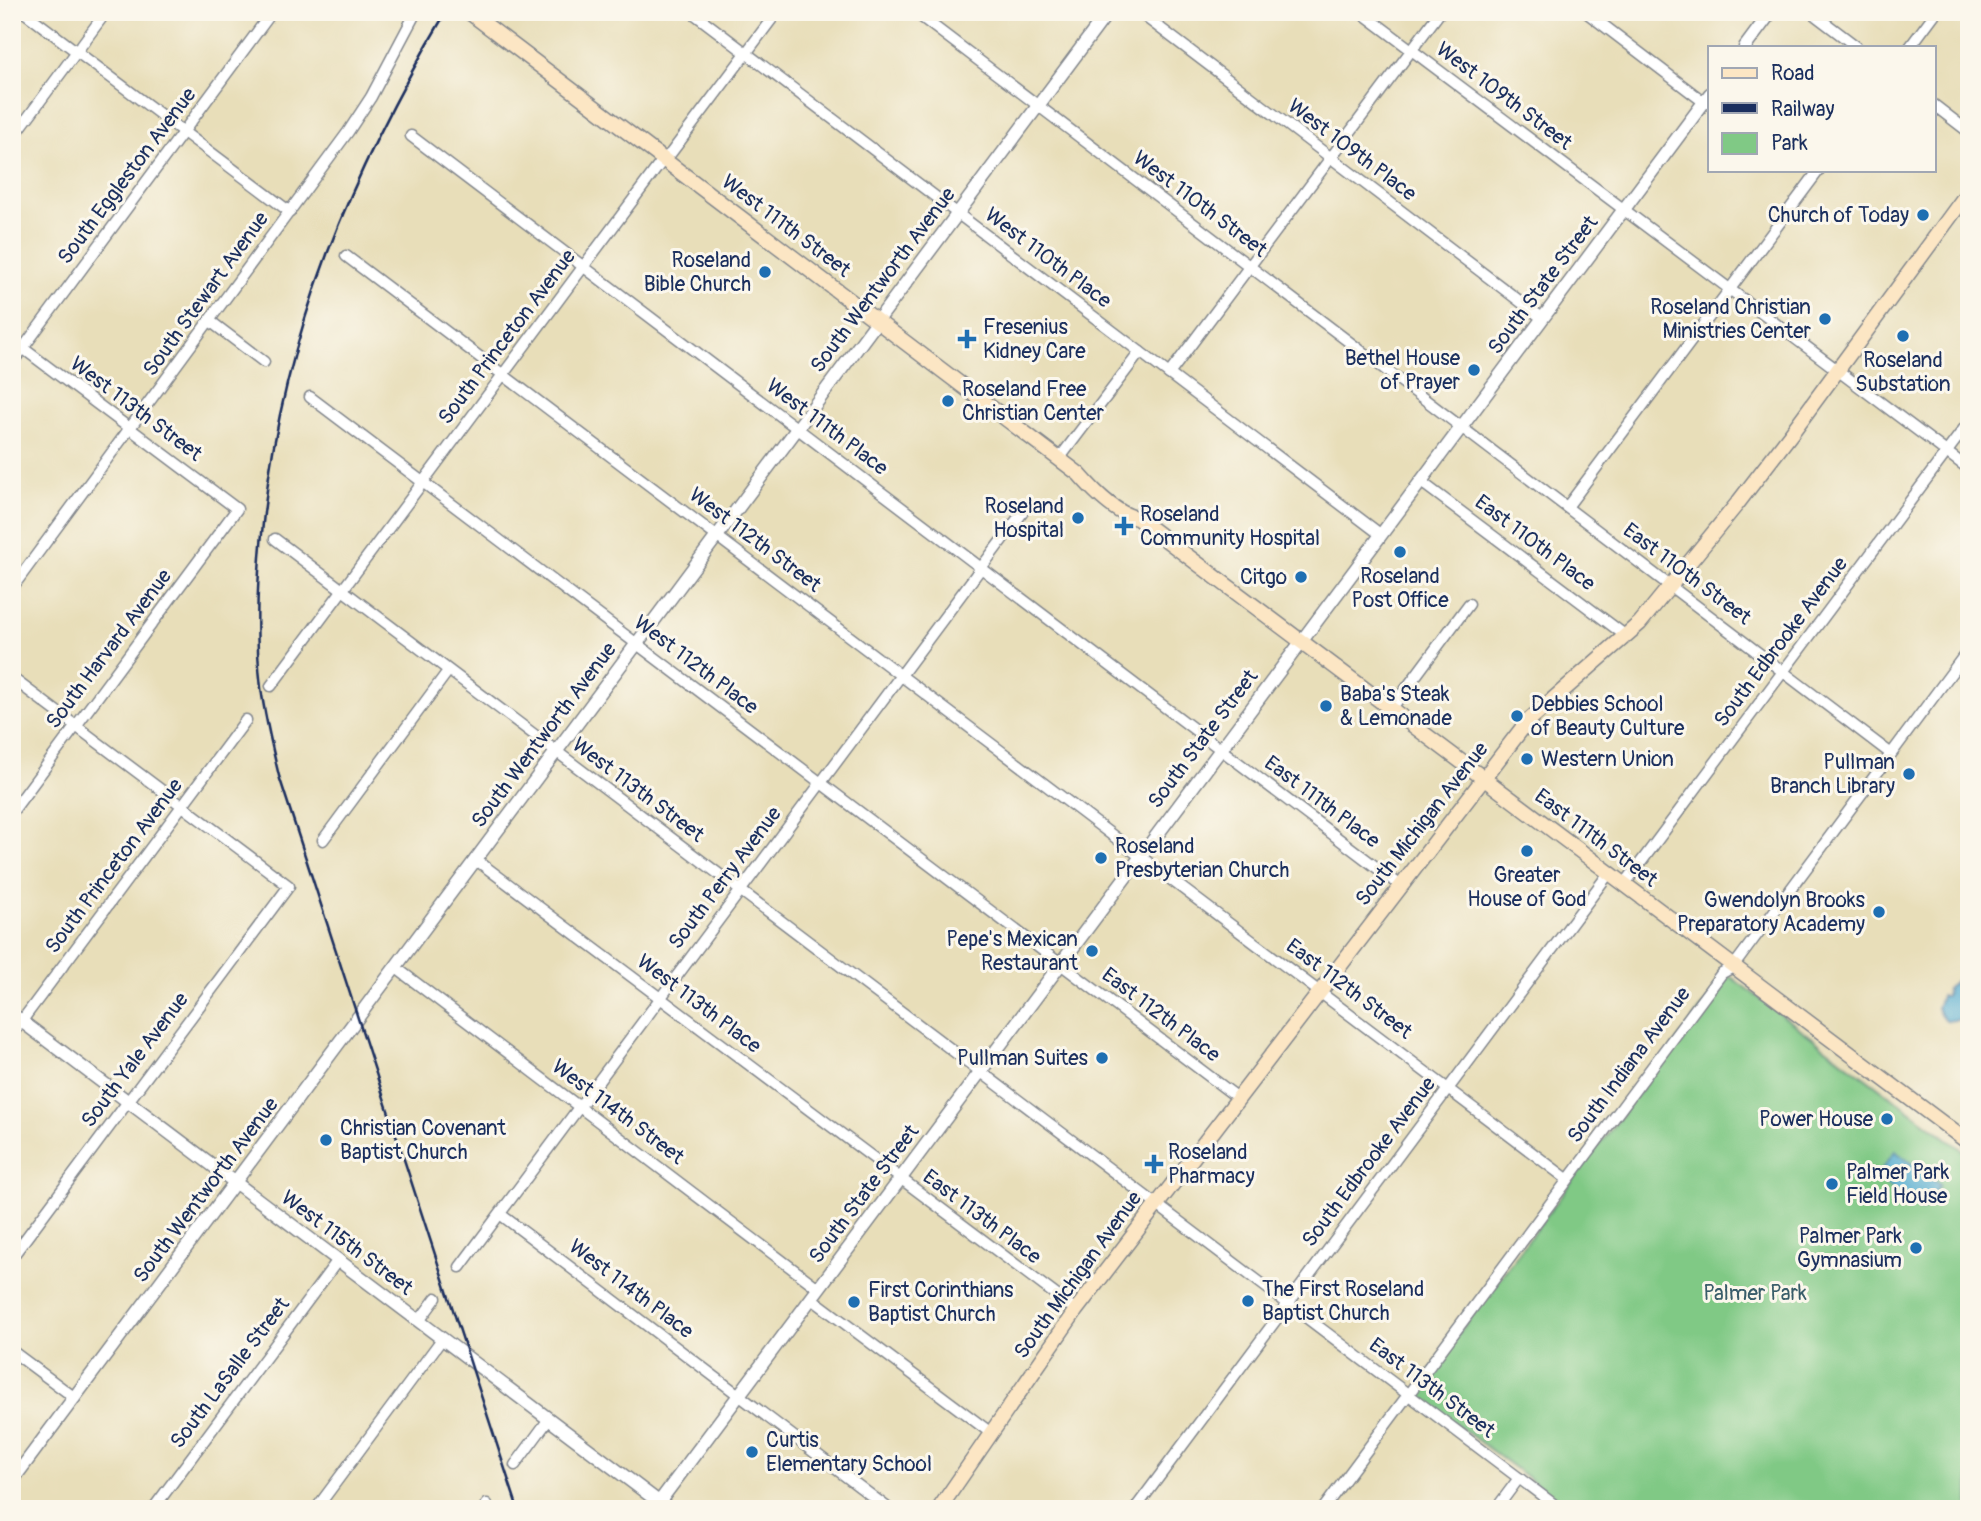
<svg xmlns="http://www.w3.org/2000/svg" width="1981" height="1521" font-family="Pangolin,sans-serif">
	<style>
		.green { fill: #80c985; stroke: #4e7c72; stroke-width: 2 }
		.water { fill: #53acd0; stroke: #376e97; stroke-width: 2 }
		.lines { fill: none; stroke-linecap: round; stroke-linejoin: round }
		.minor-casing { stroke: #82868c; stroke-width: 13 }
		.tertiary-casing { stroke: #82868c; stroke-width: 15 }
		.secondary-casing { stroke: #82868c; stroke-width: 17 }
		.minor { stroke: #fff; stroke-width: 10 }
		.tertiary { stroke: #fff; stroke-width: 12 }
		.secondary { stroke: #fce6c4; stroke-width: 14 }
		.rail { stroke: #1b2f5e; stroke-width: 2.5 }
		.poi-dot { fill: #1f6fb2; stroke: #fbf7ec; stroke-width: 2.5 }
		.labels { text-anchor: middle; dominant-baseline: central; stroke-width: 6; stroke-linejoin: round; paint-order: stroke }
		.street-label { font-size: 21px; fill: #1b2f5e; stroke: #fbf7ec }
		.poi-label { font-size: 21px; fill: #1b2f5e; stroke: #fbf7ec; text-anchor: start }
		.park-label { font-size: 21px; fill: #395d6a; stroke: #fbf7ec }
	</style>
	<rect width="100%" height="100%" fill="#fbf7ec"/>
	<filter id="ink" filterUnits="userSpaceOnUse"><feTurbulence type="fractalNoise" baseFrequency=".0143" numOctaves="2"/><feDisplacementMap in="SourceGraphic" scale="14" xChannelSelector="R" yChannelSelector="G"/><feConvolveMatrix kernelMatrix="1 2 1 2 8 2 1 2 1" color-interpolation-filters="sRGB"/></filter>
	<filter id="wash" filterUnits="userSpaceOnUse"><feTurbulence type="fractalNoise" baseFrequency=".00686" numOctaves="4" result="noise"/><feDisplacementMap in="SourceGraphic" scale="28" xChannelSelector="R" yChannelSelector="G"/><feGaussianBlur stdDeviation="1.57" result="paint"/><feColorMatrix in="noise" values="0 0 0 0 0 0 0 0 0 0 0 0 0 0 0 0 0 1.4 0 .05"/><feComposite in="paint" operator="in"/></filter>
	<g filter="url(#wash)">
		<rect width="100%" height="100%" fill="#e8deb9"/>
		<polygon class="green" points="1731,977 1969,1155 1969,1509 1570,1509 1425,1401 1418,1392 1420,1385 1724,978"/>
		<g class="water">
			<path d="M 1956,980 L 1969,980 L 1969,1021 C 1955,1015 1946,1030 1937,1008 L 1941,996 L 1946,996 L 1947,988 Z"/>
			<polygon points="1895,1151 1940,1185 1922,1210 1877,1177"/>
		</g>
	</g>
	<g filter="url(#ink)">
		<g class="lines">
			<defs>
				<g id="minor">
					<polyline points="24,12 290,212"/>
					<polyline points="692,12 1380,534"/>
					<polyline points="915,12 1890,753"/>
					<polyline points="1139,12 1542,318"/>
					<polyline points="1361,12 1969,469"/>
					<polyline points="1586,12 1704,102"/>
					<polyline points="1811,12 1857,47"/>
					<polyline points="1910,47 1936,12"/>
					<polyline points="1934,105 1969,132"/>
					<polyline points="411,136 1401,886"/>
					<polyline points="12,139 106,12"/>
					<polyline points="346,256 1567,1179"/>
					<polyline points="210,321 264,362"/>
					<polyline points="12,340 237,509 12,812"/>
					<polyline points="12,363 272,12"/>
					<polyline points="1169,374 1440,12"/>
					<polyline points="310,397 1238,1098"/>
					<polyline points="1059,459 1140,352"/>
					<polyline points="1420,481 1626,636"/>
					<polyline points="1567,507 1819,170"/>
					<polyline points="275,539 1560,1509"/>
					<polyline points="12,588 348,132 371,97 416,12"/>
					<polyline points="12,678 289,886 12,1257"/>
					<polyline points="271,686 662,161 671,153 777,12"/>
					<polyline points="1391,709 1469,604"/>
					<polyline points="323,840 448,671"/>
					<polyline points="475,859 1076,1310"/>
					<polyline points="1624,885 1969,422"/>
					<polyline points="395,967 818,1288"/>
					<polyline points="12,1034 246,720"/>
					<polyline points="500,1214 889,1509"/>
					<polyline points="460,1267 1022,513"/>
					<polyline points="811,1298 991,1433"/>
					<polyline points="419,1321 436,1298"/>
					<polyline points="12,1351 75,1398"/>
					<polyline points="515,1465 549,1419"/>
					<polyline points="153,1509 338,1260"/>
					<polyline points="316,1509 442,1339"/>
					<polyline points="483,1509 487,1504"/>
					<polyline points="1135,1509 1609,873"/>
					<polyline points="1323,1509 1722,973 1733,967 1969,649"/>
					<polyline points="1496,1509 1519,1478"/>
				</g>
				<g id="tertiary">
					<polyline points="1745,47 1771,12"/>
					<polyline points="12,1014 668,1509"/>
					<polyline points="12,1481 1108,12"/>
					<polyline points="654,1509 1710,94"/>
				</g>
				<g id="secondary">
					<path d="M 469,12 L 1079,474 C 1092,489 1117,515 1137,518 L 1969,1143"/>
					<polyline points="939,1509 1076,1310 1527,722 1640,623 1737,504 1790,435 1969,191"/>
				</g>
			</defs>
			<use href="#minor" class="minor-casing"/>
			<use href="#tertiary" class="tertiary-casing"/>
			<use href="#secondary" class="secondary-casing"/>
			<use href="#minor" class="minor"/>
			<use href="#tertiary" class="tertiary"/>
			<use href="#secondary" class="secondary"/>
			<path class="rail" d="M 446,12 C 352,170 285,329 264,513 C 258,571 254,629 261,688 C 265,718 272,747 279,776 L 518,1509"/>
		</g>
	</g>
	<g class="poi-dot">
		<circle cx="1923" cy="215" r="7"/>
		<circle cx="765" cy="272" r="7"/>
		<circle cx="1825" cy="319" r="7"/>
		<circle cx="1903" cy="336" r="7"/>
		<path d="M963.5 328.5h7v7h7v7h-7v7h-7v-7h-7v-7h7z"/>
		<circle cx="1474" cy="370" r="7"/>
		<circle cx="948" cy="401" r="7"/>
		<circle cx="1078" cy="518" r="7"/>
		<path d="M1120.5 515.5h7v7h7v7h-7v7h-7v-7h-7v-7h7z"/>
		<circle cx="1400" cy="552" r="7"/>
		<circle cx="1301" cy="577" r="7"/>
		<circle cx="1326" cy="706" r="7"/>
		<circle cx="1517" cy="716" r="7"/>
		<circle cx="1527" cy="759" r="7"/>
		<circle cx="1909" cy="774" r="7"/>
		<circle cx="1527" cy="851" r="7"/>
		<circle cx="1101" cy="858" r="7"/>
		<circle cx="1879" cy="912" r="7"/>
		<circle cx="1092" cy="951" r="7"/>
		<circle cx="1102" cy="1058" r="7"/>
		<circle cx="1887" cy="1119" r="7"/>
		<circle cx="326" cy="1140" r="7"/>
		<path d="M1150.5 1153.5h7v7h7v7h-7v7h-7v-7h-7v-7h7z"/>
		<circle cx="1832" cy="1184" r="7"/>
		<circle cx="1916" cy="1248" r="7"/>
		<circle cx="1248" cy="1301" r="7"/>
		<circle cx="854" cy="1302" r="7"/>
		<circle cx="752" cy="1452" r="7"/>
	</g>
	<g class="labels">
		<g class="street-label">
			<text transform="translate(1504 96) rotate(37)">West 109th Street</text>
			<text transform="translate(1352 150) rotate(37)">West 109th Place</text>
			<text transform="translate(127 176) rotate(-53)">South Eggleston Avenue</text>
			<text transform="translate(1200 204) rotate(37)">West 110th Street</text>
			<text transform="translate(786 226) rotate(37)">West 111th Street</text>
			<text transform="translate(1048 258) rotate(37)">West 110th Place</text>
			<text transform="translate(883 280) rotate(-53)">South Wentworth Avenue</text>
			<text transform="translate(1543 285) rotate(-53)">South State Street</text>
			<text transform="translate(206 294) rotate(-54)">South Stewart Avenue</text>
			<text transform="translate(507 337) rotate(-53)">South Princeton Avenue</text>
			<text transform="translate(136 409) rotate(37)">West 113th Street</text>
			<text transform="translate(827 427) rotate(37)">West 111th Place</text>
			<text transform="translate(755 540) rotate(37)">West 112th Street</text>
			<text transform="translate(1535 543) rotate(37)">East 110th Place</text>
			<text transform="translate(1687 574) rotate(37)">East 110th Street</text>
			<text transform="translate(1781 642) rotate(-53)">South Edbrooke Avenue</text>
			<text transform="translate(109 649) rotate(-53)">South Harvard Avenue</text>
			<text transform="translate(696 665) rotate(37)">West 112th Place</text>
			<text transform="translate(544 735) rotate(-53)">South Wentworth Avenue</text>
			<text transform="translate(1203 739) rotate(-53)">South State Street</text>
			<text transform="translate(638 790) rotate(37)">West 113th Street</text>
			<text transform="translate(1322 802) rotate(37)">East 111th Place</text>
			<text transform="translate(1422 824) rotate(-52)">South Michigan Avenue</text>
			<text transform="translate(1596 838) rotate(37)">East 111th Street</text>
			<text transform="translate(114 866) rotate(-53)">South Princeton Avenue</text>
			<text transform="translate(725 878) rotate(-53)">South Perry Avenue</text>
			<text transform="translate(1349 989) rotate(37)">East 112th Street</text>
			<text transform="translate(699 1004) rotate(37)">West 113th Place</text>
			<text transform="translate(1161 1015) rotate(37)">East 112th Place</text>
			<text transform="translate(135 1060) rotate(-53)">South Yale Avenue</text>
			<text transform="translate(1629 1065) rotate(-53)">South Indiana Avenue</text>
			<text transform="translate(618 1112) rotate(37)">West 114th Street</text>
			<text transform="translate(1369 1162) rotate(-53)">South Edbrooke Avenue</text>
			<text transform="translate(206 1190) rotate(-53)">South Wentworth Avenue</text>
			<text transform="translate(864 1194) rotate(-53)">South State Street</text>
			<text transform="translate(982 1217) rotate(37)">East 113th Place</text>
			<text transform="translate(347 1243) rotate(37)">West 115th Street</text>
			<text transform="translate(1078 1275) rotate(-54)">South Michigan Avenue</text>
			<text transform="translate(631 1289) rotate(37)">West 114th Place</text>
			<text transform="translate(230 1373) rotate(-53)">South LaSalle Street</text>
			<text transform="translate(1432 1388) rotate(37)">East 113th Street</text>
		</g>
		<g class="poi-label">
			<text x="1909" y="215" text-anchor="end">Church of Today</text>
			<text x="751" y="260" text-anchor="end">Roseland<tspan x="751" dy="24">Bible Church</tspan></text>
			<text x="1811" y="307" text-anchor="end">Roseland Christian<tspan x="1811" dy="24">Ministries Center</tspan></text>
			<text x="983" y="327">Fresenius<tspan x="983" dy="24">Kidney Care</tspan></text>
			<text x="1460" y="358" text-anchor="end">Bethel House<tspan x="1460" dy="24">of Prayer</tspan></text>
			<text x="1903" y="360" text-anchor="middle">Roseland<tspan x="1903" dy="24">Substation</tspan></text>
			<text x="962" y="389">Roseland Free<tspan x="962" dy="24">Christian Center</tspan></text>
			<text x="1064" y="506" text-anchor="end">Roseland<tspan x="1064" dy="24">Hospital</tspan></text>
			<text x="1140" y="514">Roseland<tspan x="1140" dy="24">Community Hospital</tspan></text>
			<text x="1400" y="576" text-anchor="middle">Roseland<tspan x="1400" dy="24">Post Office</tspan></text>
			<text x="1287" y="577" text-anchor="end">Citgo</text>
			<text x="1340" y="694">Baba's Steak<tspan x="1340" dy="24">&amp; Lemonade</tspan></text>
			<text x="1531" y="704">Debbies School<tspan x="1531" dy="24">of Beauty Culture</tspan></text>
			<text x="1541" y="759">Western Union</text>
			<text x="1895" y="762" text-anchor="end">Pullman<tspan x="1895" dy="24">Branch Library</tspan></text>
			<text x="1115" y="846">Roseland<tspan x="1115" dy="24">Presbyterian Church</tspan></text>
			<text x="1527" y="875" text-anchor="middle">Greater<tspan x="1527" dy="24">House of God</tspan></text>
			<text x="1865" y="900" text-anchor="end">Gwendolyn Brooks<tspan x="1865" dy="24">Preparatory Academy</tspan></text>
			<text x="1078" y="939" text-anchor="end">Pepe's Mexican<tspan x="1078" dy="24">Restaurant</tspan></text>
			<text x="1088" y="1058" text-anchor="end">Pullman Suites</text>
			<text x="1873" y="1119" text-anchor="end">Power House</text>
			<text x="340" y="1128">Christian Covenant<tspan x="340" dy="24">Baptist Church</tspan></text>
			<text x="1168" y="1152">Roseland<tspan x="1168" dy="24">Pharmacy</tspan></text>
			<text x="1846" y="1172">Palmer Park<tspan x="1846" dy="24">Field House</tspan></text>
			<text x="1902" y="1236" text-anchor="end">Palmer Park<tspan x="1902" dy="24">Gymnasium</tspan></text>
			<text x="1262" y="1289">The First Roseland<tspan x="1262" dy="24">Baptist Church</tspan></text>
			<text x="868" y="1290">First Corinthians<tspan x="868" dy="24">Baptist Church</tspan></text>
			<text x="766" y="1440">Curtis<tspan x="766" dy="24">Elementary School</tspan></text>
		</g>
		<g class="park-label">
			<text x="1755" y="1293">Palmer Park</text>
		</g>
	</g>
	<rect width="1981" height="1521" fill="none" stroke="#fbf7ec" stroke-width="42"/>
	<rect x="1708" y="46" width="228" height="126" fill="#fbf7ec" stroke="#a1a7b3" stroke-width="2"/>
	<rect x="1722" y="68" width="35" height="10" fill="#fce6c4" stroke="#a1a7b3" stroke-width="2"/>
	<text x="1771" y="80" font-size="21" fill="#1b2f5e">Road</text>
	<rect x="1722" y="103" width="35" height="10" fill="#1b2f5e" stroke="#a1a7b3" stroke-width="2"/>
	<text x="1771" y="116" font-size="21" fill="#1b2f5e">Railway</text>
	<rect x="1722" y="133" width="35" height="21" fill="#80c985" stroke="#a1a7b3" stroke-width="2"/>
	<text x="1771" y="150" font-size="21" fill="#1b2f5e">Park</text>
</svg>
